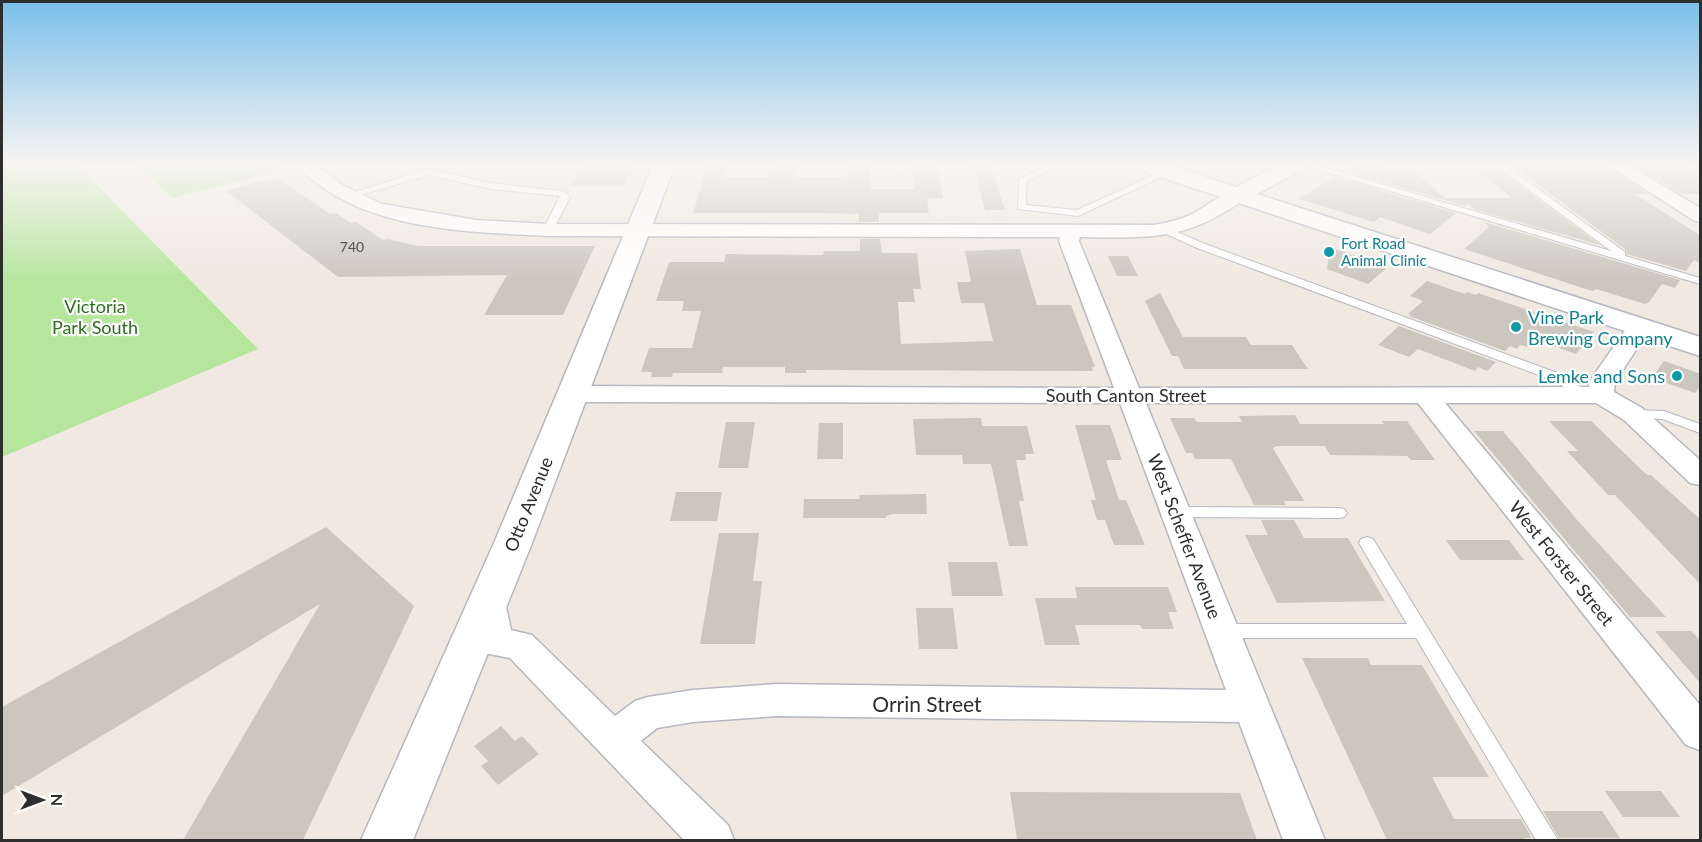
<svg xmlns="http://www.w3.org/2000/svg" width="1702" height="842" font-family="Lato,sans-serif">
	<style>
		.green { fill: #b6e59e }
		.building { fill: #cbc7bf }
		.lines { fill: none; stroke-linecap: round; stroke-linejoin: round }
		.lane-casing { stroke: #b4b7c1; stroke-width: 2 }
		.street-casing { stroke: #b4b7c1; stroke-width: 3 }
		.secondary-casing { stroke: #b4b7c1; stroke-width: 3 }
		.lane { fill: #fff; fill-rule: evenodd }
		.street { fill: #fff; fill-rule: evenodd }
		.secondary { fill: #fff; fill-rule: evenodd }
		.culture-dot { fill: #0f9aa8; stroke: #fff; stroke-width: 2 }
		.labels { text-anchor: middle; dominant-baseline: central; stroke-width: 4.5; stroke-linejoin: round; paint-order: stroke }
		.far-number-label { font-size: 14px; fill: #555452 }
		.far-culture-label { font-size: 15px; fill: #0d838f; stroke: #fff; text-anchor: start }
		.park-label { font-size: 18px; fill: #2c6e1b; stroke: #fff }
		.culture-label { font-size: 18px; fill: #0d838f; stroke: #fff; text-anchor: start }
		.street-label { font-size: 18px; fill: #2e2e2e; stroke: #fff }
		.near-street-label { font-size: 21px; fill: #2e2e2e; stroke: #fff }
	</style>
	<rect width="100%" height="100%" fill="#efe9e1"/>
	<g class="green">
		<polygon points="2,165 77,165 258,349 2,457"/>
		<polygon points="137,165 272,165 279,171 172,198"/>
	</g>
	<g class="building">
		<polygon points="583,165 634,165 624,186 570,186"/>
		<polygon points="708,165 726,165 723,177 769,177 771,169 775,169 775,165 795,165 793,177 847,177 847,165 870,165 871,189 915,189 911,165 937,165 943,198 927,198 929,213 879,213 879,222 859,222 859,214 828,213 693,213"/>
		<polygon points="973,165 991,165 1005,210 985,210"/>
		<polygon points="1355,165 1388,165 1377,172 1415,172 1445,198 1512,198 1479,172 1501,172 1600,245 1473,209 1469,203 1465,206 1345,171"/>
		<polygon points="1511,165 1606,165 1649,194 1635,194 1701,236 1701,264 1694,260 1686,271 1627,254 1626,250"/>
		<polygon points="1633,165 1681,165 1701,176 1701,194 1682,194"/>
		<polygon points="276,177 330,214 336,213 351,223 356,222 383,240 387,239 419,246 595,246 563,315 484,315 507,275 338,277 226,191"/>
		<polygon points="1335,177 1456,213 1430,234 1380,217 1374,222 1299,199"/>
		<polygon points="1484,222 1680,280 1675,288 1662,284 1649,302 1645,304 1596,289 1592,291 1464,249 1489,227"/>
		<polygon points="860,239 880,239 882,253 917,253 921,289 913,289 915,302 898,302 901,344 993,341 984,303 961,303 957,282 971,282 965,251 1020,249 1037,305 1071,305 1095,367 1092,367 1093,371 806,370 806,373 785,373 785,367 723,367 722,373 673,373 672,377 651,377 652,372 641,372 649,348 692,348 701,311 682,311 684,301 656,301 669,262 724,262 726,254 823,255 824,251 860,251"/>
		<polygon points="1330,247 1388,267 1368,284 1327,269"/>
		<polygon points="1108,256 1128,256 1138,276 1117,276"/>
		<polygon points="1427,281 1465,294 1467,292 1476,295 1478,293 1594,332 1576,354 1534,339 1528,347 1520,345 1517,349 1510,346 1505,351 1409,316 1411,315 1408,314 1423,301 1410,296"/>
		<polygon points="1160,293 1183,337 1246,337 1251,345 1292,345 1308,369 1184,369 1178,356 1172,356 1145,301"/>
		<polygon points="1399,326 1496,362 1487,371 1478,367 1475,371 1418,349 1409,357 1378,345"/>
		<polygon points="1664,361 1701,374 1701,385 1695,393 1652,378"/>
		<polygon points="1295,415 1300,424 1384,424 1382,421 1407,421 1435,460 1411,460 1407,456 1330,455 1325,446 1277,446 1273,448 1304,501 1284,501 1286,505 1254,505 1231,459 1195,459 1192,453 1186,453 1170,418 1194,418 1197,422 1242,422 1239,416"/>
		<polygon points="981,418 982,426 1027,426 1034,454 1025,454 1026,460 1016,460 1024,501 1019,501 1028,546 1009,546 991,464 963,464 962,455 916,455 913,419"/>
		<polygon points="1549,421 1591,421 1647,475 1651,475 1701,520 1701,585 1615,495 1608,495 1567,451 1578,451"/>
		<polygon points="726,422 755,422 748,468 718,468"/>
		<polygon points="819,423 843,423 843,459 817,459"/>
		<polygon points="1075,425 1110,425 1122,460 1106,460 1119,500 1126,500 1145,545 1114,545 1105,520 1097,520 1091,500 1096,500"/>
		<polygon points="1474,431 1503,431 1578,521 1666,617 1630,617"/>
		<polygon points="676,492 722,492 717,521 670,521"/>
		<polygon points="926,494 927,514 893,514 886,516 886,518 803,518 804,499 860,499 859,495"/>
		<polygon points="1261,520 1294,520 1304,538 1348,538 1385,601 1277,603 1245,535 1268,535"/>
		<polygon points="326,527 414,606 303,840 183,840 320,604 2,796 2,707"/>
		<polygon points="719,533 759,533 753,581 762,581 755,644 700,644"/>
		<polygon points="1446,540 1509,540 1524,560 1460,560"/>
		<polygon points="948,562 997,562 1003,596 952,596"/>
		<polygon points="1075,587 1168,587 1177,612 1168,612 1174,629 1142,629 1140,625 1075,625 1080,645 1045,645 1035,598 1077,598"/>
		<polygon points="916,608 953,608 958,649 919,649"/>
		<polygon points="1655,631 1691,631 1701,641 1701,684"/>
		<polygon points="1302,658 1368,658 1371,665 1422,665 1489,777 1432,777 1454,819 1521,819 1532,838 1523,838 1525,840 1387,840"/>
		<polygon points="501,726 515,741 522,736 539,754 498,785 481,766 488,761 474,746"/>
		<polygon points="1605,791 1661,791 1680,817 1623,817"/>
		<polygon points="1010,792 1240,793 1257,840 1017,840"/>
		<polygon points="1543,811 1602,811 1620,838 1559,838"/>
	</g>
	<g class="lines">
		<defs>
			<g id="lane">
				<polygon points="899,165 907,165 906,173 900,173"/>
				<polygon points="1048,165 1059,165 1026,182 1026,205 1077,210 1165,170 1172,172 1078,216 1018,209 1019,179"/>
				<polygon points="1303,165 1316,165 1611,251 1495,165 1505,165 1625,252 1625,256 1700,278 1700,284"/>
				<polygon points="429,169 491,183 563,191 570,197 553,230 548,233 543,230 560,196 491,189 429,175 347,199 342,196"/>
				<polygon points="1166,227 1205,244 1563,375 1592,395 1585,399 1580,398 1555,381 1197,248 1162,232 1162,228"/>
				<polygon points="1633,410 1664,411 1700,424 1700,433 1662,419 1628,417 1626,414 1628,411"/>
				<polygon points="1175,507 1339,508 1344,509 1347,513 1344,517 1339,518 1175,517 1170,516 1167,512 1170,508"/>
				<polygon points="1367,537 1373,539 1558,840 1536,840 1416,638 1223,638 1217,636 1214,631 1217,626 1223,624 1407,624 1359,543 1361,539"/>
			</g>
			<g id="street">
				<path d="M 296,165 L 316,165 L 342,185 L 382,204 L 476,220 L 548,224 L 1154,225 C 1167,223 1178,220 1190,215 C 1206,208 1227,187 1245,191 L 1247,195 C 1241,203 1230,209 1221,214 C 1175,242 1131,237 1080,237 L 1079,241 L 1139,388 L 1589,387 L 1589,382 L 1631,322 L 1639,320 L 1647,322 L 1651,327 L 1615,382 L 1614,392 L 1642,408 L 1700,460 L 1700,485 L 1690,483 L 1624,420 L 1596,403 L 1445,403 L 1700,705 L 1700,750 L 1686,745 L 1418,403 L 1146,403 L 1325,840 L 1283,840 L 1239,722 L 777,716 L 693,722 L 657,728 L 641,741 L 728,825 L 734,840 L 684,840 L 510,658 L 484,653 C 475,637 467,609 476,593 L 488,589 L 500,593 L 505,602 L 511,630 L 532,635 L 615,716 L 635,701 L 648,697 L 693,690 L 777,684 L 1226,690 L 1120,403 L 572,402 L 563,400 L 559,394 L 563,388 L 572,386 L 1114,388 L 1059,241 L 1060,237 L 548,236 C 474,232 378,231 317,183 C 310,178 302,172 296,165 Z"/>
				<polygon points="1608,165 1629,165 1700,208 1700,222 1693,220"/>
			</g>
			<g id="secondary">
				<polygon points="653,165 675,165 532,543 413,840 361,840 494,543"/>
				<polygon points="1136,165 1169,165 1236,187 1278,165 1305,165 1302,170 1257,194 1700,337 1700,356 1139,170"/>
			</g>
		</defs>
		<use href="#lane" class="lane-casing"/>
		<use href="#street" class="street-casing"/>
		<use href="#secondary" class="secondary-casing"/>
		<use href="#lane" class="lane"/>
		<use href="#street" class="street"/>
		<use href="#secondary" class="secondary"/>
	</g>
	<linearGradient id="sky" x2="0" y2="1"><stop stop-color="#7abfeb"/><stop offset="0.58" stop-color="#f8f5f2"/><stop offset="1" stop-color="#f8f5f2" stop-opacity="0"/></linearGradient>
	<rect width="1702" height="283" fill="url(#sky)"/>
	<g class="culture-dot">
		<circle cx="1329" cy="252" r="6"/>
		<circle cx="1516" cy="327" r="6"/>
		<circle cx="1677" cy="376" r="6"/>
	</g>
	<g class="labels">
		<g class="far-number-label">
			<text x="352" y="246">740</text>
		</g>
		<g class="far-culture-label">
			<text x="1341" y="243">Fort Road<tspan x="1341" dy="17">Animal Clinic</tspan></text>
		</g>
		<g class="park-label">
			<text x="95" y="306">Victoria<tspan x="95" dy="21">Park South</tspan></text>
		</g>
		<g class="culture-label">
			<text x="1528" y="317">Vine Park<tspan x="1528" dy="21">Brewing Company</tspan></text>
			<text x="1665" y="376" text-anchor="end">Lemke and Sons</text>
		</g>
		<g class="street-label">
			<text x="1126" y="395">South Canton Street</text>
			<text transform="translate(528 504) rotate(-68)">Otto Avenue</text>
			<text transform="translate(1185 536) rotate(69)">West Scheffer Avenue</text>
			<text transform="translate(1562 563) rotate(51)">West Forster Street</text>
		</g>
		<g class="near-street-label">
			<text x="927" y="703">Orrin Street</text>
		</g>
	</g>
	<rect width="1702" height="842" fill="none" stroke="#2e2e2e" stroke-width="6"/>
	<g transform="translate(42 800) rotate(90)" stroke="#ffffff" stroke-width="4.5" paint-order="stroke">
	<path d="M0-4.5L10 22L0 15L-10 22Z" fill="#2e2e2e"/>
	<text y="-9" font-size="16" font-weight="bold" text-anchor="middle" fill="#2e2e2e">N</text>
	</g>
</svg>
